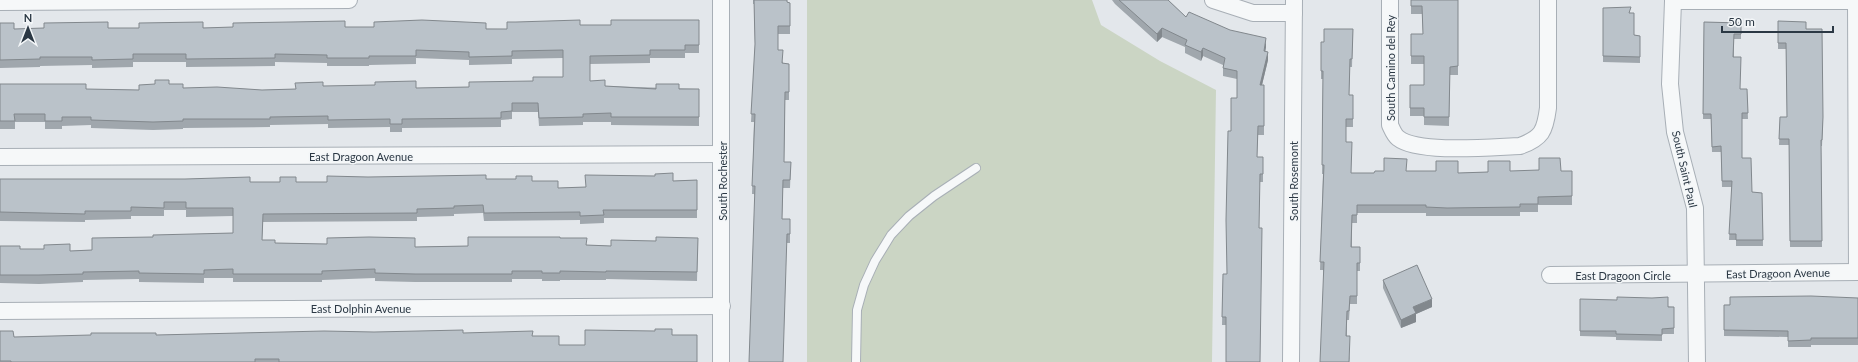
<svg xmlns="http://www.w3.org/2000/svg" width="1858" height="362" font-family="Lato,sans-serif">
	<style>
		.green { fill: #cbd5c4 }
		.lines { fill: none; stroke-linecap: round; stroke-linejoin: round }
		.service-casing { stroke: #a8afb6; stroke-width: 10 }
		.minor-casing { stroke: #a8afb6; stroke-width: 18 }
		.service { stroke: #f6f8f9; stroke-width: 8 }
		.minor { stroke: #f6f8f9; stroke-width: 16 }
		.wall { fill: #a0a7ad }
		.shaded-wall { fill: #82888d }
		.building { fill: #bac2c9; stroke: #82888d }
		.labels { text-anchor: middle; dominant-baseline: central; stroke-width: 3; stroke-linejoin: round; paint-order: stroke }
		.street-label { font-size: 11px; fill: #2b3844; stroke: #f3f6f8 }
	</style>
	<rect width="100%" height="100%" fill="#e3e7eb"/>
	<polygon class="green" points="807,0 1092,0 1101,25 1160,61 1216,90 1212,362 807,362"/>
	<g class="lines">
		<defs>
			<polyline id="service" points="856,362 857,310 864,285 875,261 891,235 909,216 934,196 976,168"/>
			<g id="minor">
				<polyline points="1213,0 1253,13 1294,13"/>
				<path d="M 1390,0 L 1390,125 C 1392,129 1394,135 1398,138 C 1418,154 1492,147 1520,146 C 1542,138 1545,131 1548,108 L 1548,0"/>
				<polyline points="1856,1 1857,272"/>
				<polyline points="0,2 349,0"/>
				<polyline points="0,157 721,154"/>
				<polyline points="1550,275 1858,272"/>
				<polyline points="0,311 722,306"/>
				<polyline points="721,362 721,0"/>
				<polyline points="1291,362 1294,0"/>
				<polyline points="1697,362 1695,208 1675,132 1670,84 1673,1 1858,1"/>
			</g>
		</defs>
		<use href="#service" class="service-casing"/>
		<use href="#minor" class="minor-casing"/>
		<use href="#service" class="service"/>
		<use href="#minor" class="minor"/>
	</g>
	<g class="wall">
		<polygon points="753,0 787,0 787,2 790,3 790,34 778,34 778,50 783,63 789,64 789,100 785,100 784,162 791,162 790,188 783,188 782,219 790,219 790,243 787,243 754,194 752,194 754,122 751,122 755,45 754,4 753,4"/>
		<polygon points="1112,0 1168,0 1186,17 1266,47 1265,51 1268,60 1262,85 1264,85 1264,135 1258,135 1257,157 1263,157 1263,182 1260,182 1226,325 1222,325 1223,274 1227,274 1231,131 1237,98 1237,79 1223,76 1223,65 1203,56 1201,61 1185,53 1185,47 1162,37 1157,42 1115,4"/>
		<polygon points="1411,0 1458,0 1458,75 1450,75 1449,126 1424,125 1424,116 1410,116 1410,85 1424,85 1424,64 1411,64 1411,34 1423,34 1422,14 1411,14"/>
		<polygon points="1603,8 1631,13 1634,35 1640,36 1640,63 1603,62"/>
		<polygon points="699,20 699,53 685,53 685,58 650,58 650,63 590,64 590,81 605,86 699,89 699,126 611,125 611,122 583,122 583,125 539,126 538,112 512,112 512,119 501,120 501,127 402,128 402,132 390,132 390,127 328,128 328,124 270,125 270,127 183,128 183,129 153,130 91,128 91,125 62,126 62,129 45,129 45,122 15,122 15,129 0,129 0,84 86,89 139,90 169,84 183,88 262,90 295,89 323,86 416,88 469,87 533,81 563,77 563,58 512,59 512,64 469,65 469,60 416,58 416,64 369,65 369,66 327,66 327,63 275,62 275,66 186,67 186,62 133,62 133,67 92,68 92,65 40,66 40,67 0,68 0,23 14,29 345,27 507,29 580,25 611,25"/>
		<polygon points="1778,21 1806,29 1823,123 1822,146 1821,146 1822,247 1790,247 1789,145 1779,145 1780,117 1787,117 1786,49 1778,49"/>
		<polygon points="1704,22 1741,23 1741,39 1734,39 1734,57 1740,89 1747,89 1748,119 1742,119 1742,158 1752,192 1762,193 1763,246 1736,246 1736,240 1729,240 1732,187 1722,187 1721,152 1712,152 1711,119 1703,119"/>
		<polygon points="1353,29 1352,67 1350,67 1349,95 1353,95 1353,127 1346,127 1346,142 1351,173 1374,173 1407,171 1458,173 1510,171 1572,171 1572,205 1538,205 1538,212 1520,212 1520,216 1426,216 1426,213 1357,213 1357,223 1352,223 1352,247 1360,247 1360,271 1357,271 1357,304 1350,304 1349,320 1347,320 1347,336 1350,362 1323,270 1320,270 1323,174 1322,174 1323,79 1321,79 1321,42 1324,42"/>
		<polygon points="368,177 486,179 532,181 558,188 585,187 673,181 697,180 697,218 604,218 604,223 580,224 580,220 484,221 483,213 454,214 454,216 417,217 417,221 263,222 262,240 275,243 415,247 468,246 560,238 587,245 611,246 656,241 698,238 697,281 606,279 606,280 560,280 560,281 542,281 542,279 512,279 512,282 415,282 375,281 375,278 322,280 322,282 233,282 233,278 204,278 204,283 139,282 139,279 83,280 83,282 39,284 0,283 0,246 20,249 70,251 92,250 153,237 233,233 233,216 186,217 186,210 164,210 164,216 131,216 131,219 85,220 85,222 0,221 0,179 250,182 327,182"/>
		<polygon points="1383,280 1432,307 1416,314 1416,322 1401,328 1383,288"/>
		<polygon points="1858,298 1858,345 1811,345 1811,347 1788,347 1788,337 1724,336 1724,305"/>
		<polygon points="1580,299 1674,307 1674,334 1662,334 1662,341 1616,340 1616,337 1580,336"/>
		<polygon points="0,331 14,337 374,332 463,333 533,336 559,345 585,345 672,335 697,362 0,362"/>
	</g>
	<g class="shaded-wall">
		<polygon points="1162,28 1162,37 1157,42 1157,34"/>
		<polygon points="1266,38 1266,47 1264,59 1264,51"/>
		<polygon points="1203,48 1203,56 1201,61 1201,52"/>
		<polygon points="1268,52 1268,60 1260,93 1260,85"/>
		<polygon points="1432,299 1432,307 1416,314 1416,322 1401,328 1401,320 1413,307"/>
	</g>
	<g class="building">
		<polygon points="754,0 787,0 787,2 790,3 790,26 778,26 778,50 783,50 782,63 789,64 789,92 785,92 784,162 791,162 790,180 783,180 782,219 790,219 790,234 787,234 783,362 749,362 755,186 752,186 755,114 751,114 755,44"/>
		<polygon points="1119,0 1168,0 1186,17 1189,12 1230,30 1266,38 1264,51 1268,52 1260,85 1264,85 1264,126 1258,126 1257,157 1263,157 1263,174 1260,174 1259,228 1262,228 1260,362 1226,362 1226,317 1222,317 1223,274 1227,274 1226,220 1228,131 1231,131 1231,98 1237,98 1237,71 1223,68 1225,58 1203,48 1201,52 1185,45 1187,40 1162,28 1157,34"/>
		<polygon points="1411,0 1458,0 1458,66 1450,67 1449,117 1424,117 1424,108 1410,108 1410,85 1424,85 1424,56 1411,56 1411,34 1423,34 1422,6 1411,6"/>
		<polygon points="1631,7 1629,13 1634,13 1634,35 1640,36 1640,57 1603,56 1603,8"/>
		<polygon points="422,20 486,23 486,29 507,29 507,22 516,22 580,20 580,25 611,25 611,20 699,20 699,45 685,45 685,50 650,50 650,55 590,56 590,81 605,80 605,86 656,89 656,84 679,84 679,89 699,89 699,117 611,117 611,113 583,114 583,117 539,118 538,103 512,103 512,111 501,112 501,118 402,119 402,124 390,124 390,119 328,120 328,116 270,117 270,119 183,119 183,121 153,122 91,120 91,117 62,117 62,121 45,121 45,114 14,114 15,121 0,121 0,84 86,84 86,89 139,90 139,85 155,84 155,80 169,80 169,84 183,84 183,88 217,87 262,90 296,89 295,83 323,82 323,86 375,85 375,82 416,81 416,88 469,87 469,82 533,81 533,77 563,77 563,50 512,51 512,56 469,57 469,52 416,50 416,56 369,56 369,58 327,58 327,55 275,54 275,58 186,59 186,54 133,54 133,59 92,60 92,57 40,57 40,59 0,60 0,23 14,23 14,29 44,28 44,23 108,22 108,28 139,28 139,23 203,22 203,28 233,27 233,23 345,21 345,27 374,27 374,22"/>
		<polygon points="1778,21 1806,22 1806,29 1822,29 1823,117 1822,140 1821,140 1822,241 1790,241 1789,139 1779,139 1780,117 1787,117 1786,43 1778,43"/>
		<polygon points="1704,22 1741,23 1741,34 1734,34 1733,57 1741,57 1740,89 1747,89 1748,113 1742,113 1742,158 1751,158 1752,192 1762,193 1763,240 1736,240 1736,234 1729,234 1732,181 1722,181 1721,146 1712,147 1711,114 1703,114"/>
		<polygon points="1324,29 1353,29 1352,59 1350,59 1349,95 1353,95 1353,119 1346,119 1346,142 1352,142 1351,173 1374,173 1375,171 1384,171 1384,158 1407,159 1406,171 1436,171 1436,161 1458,161 1458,173 1488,172 1488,161 1510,161 1510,171 1539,170 1539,158 1560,158 1561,171 1572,171 1572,196 1538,197 1538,204 1520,204 1520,207 1447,208 1426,207 1426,205 1357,205 1357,215 1352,215 1351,247 1360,247 1360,263 1357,263 1357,296 1350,296 1349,311 1347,311 1346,336 1350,336 1349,362 1320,362 1324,262 1320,262 1324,165 1322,165 1323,71 1321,71 1321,42 1324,42"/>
		<polygon points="673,173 673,181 697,180 697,210 603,210 604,215 580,216 580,212 484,213 483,205 454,206 454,208 417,209 417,213 263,214 262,240 275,240 275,243 327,244 327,238 369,237 415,238 415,247 468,246 468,237 560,237 560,238 587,238 586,245 611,246 611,240 656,241 656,237 698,238 697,272 606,271 606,272 560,271 560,273 542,273 542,271 512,271 512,274 415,274 375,273 375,269 322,271 322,274 233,274 233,269 204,270 204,274 139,273 139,271 83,272 83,274 39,275 0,275 0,246 20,246 20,249 44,249 44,245 70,244 70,251 92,250 92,238 153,237 153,235 233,233 233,208 186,208 186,202 164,202 164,208 131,207 131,211 85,211 85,214 0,212 0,179 185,179 250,177 250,182 280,182 280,177 296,177 296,182 327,182 327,176 368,177 486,175 486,179 516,179 516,176 532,176 532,181 558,181 558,188 586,187 585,175 655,176 655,174"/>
		<polygon points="1417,265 1432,299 1413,307 1416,313 1401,320 1383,280"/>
		<polygon points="1811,296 1858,298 1858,338 1811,338 1811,340 1788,341 1788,331 1724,330 1724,305 1730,305 1730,297"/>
		<polygon points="1617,297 1652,298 1668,297 1668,307 1674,307 1674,328 1662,329 1662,335 1616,334 1616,331 1580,331 1580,299 1617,300"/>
		<polygon points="655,329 672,329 672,335 697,335 697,362 279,362 279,359 255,359 255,362 11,362 11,361 0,361 0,331 13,331 14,337 91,335 91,333 156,333 156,335 324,331 374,332 463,330 463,333 533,331 532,336 559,336 559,345 585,345 585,330 655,331"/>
	</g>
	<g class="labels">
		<g class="street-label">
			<text transform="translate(1390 68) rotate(-90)">South Camino del Rey</text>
			<text x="361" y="156">East Dragoon Avenue</text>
			<text transform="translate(1685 169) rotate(77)">South Saint Paul</text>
			<text transform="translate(722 181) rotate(-90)">South Rochester</text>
			<text transform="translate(1293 181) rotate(-90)">South Rosemont</text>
			<text transform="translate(1778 273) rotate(-1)">East Dragoon Avenue</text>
			<text x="1623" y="275">East Dragoon Circle</text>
			<text x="361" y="308">East Dolphin Avenue</text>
		</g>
	</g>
	<g transform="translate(28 28)" stroke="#f3f6f8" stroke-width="3" paint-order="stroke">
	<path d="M0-3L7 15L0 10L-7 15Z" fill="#2b3844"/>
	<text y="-6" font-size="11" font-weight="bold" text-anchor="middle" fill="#2b3844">N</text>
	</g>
	<path d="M1722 26v6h111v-6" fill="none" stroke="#2b3844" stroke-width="2"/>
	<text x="1728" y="26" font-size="12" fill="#2b3844" stroke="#f3f6f8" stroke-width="3" paint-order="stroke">50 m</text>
</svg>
